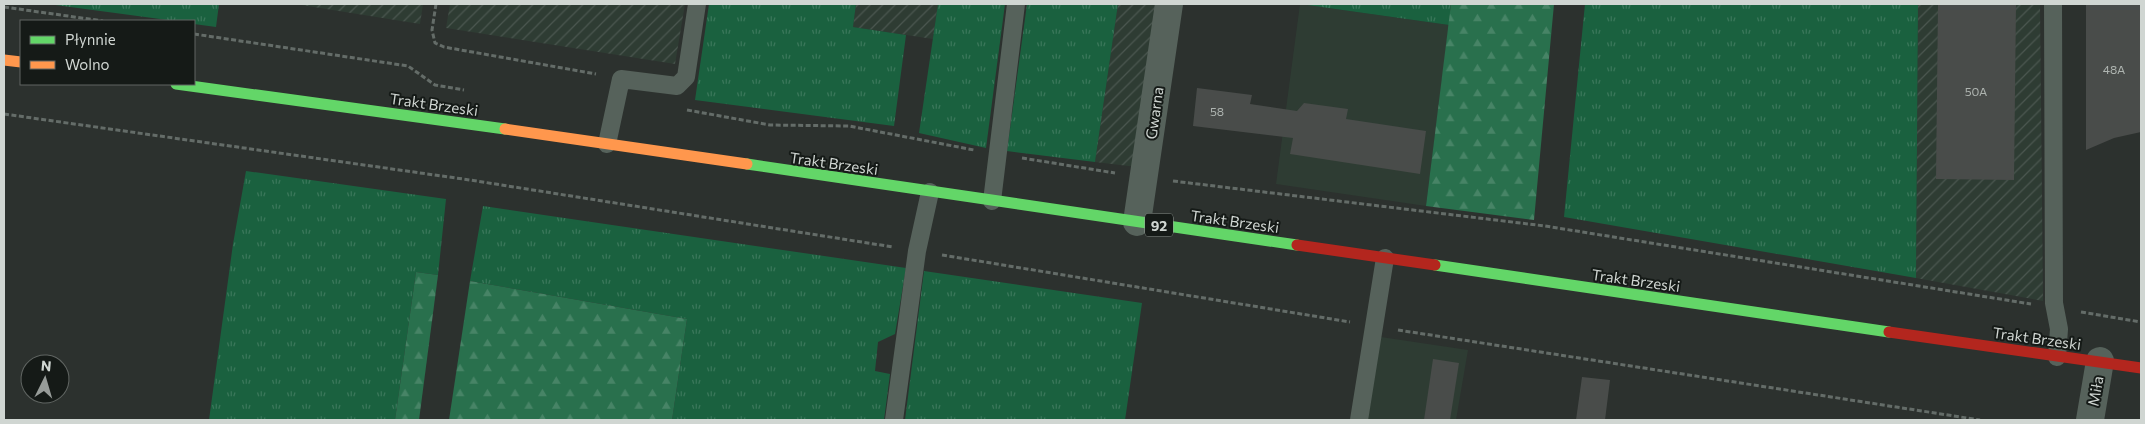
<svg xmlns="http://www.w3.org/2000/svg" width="2145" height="424" font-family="Commissioner,sans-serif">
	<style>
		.built { fill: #2e3c33 }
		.industrial { fill: url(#industrial-furrows) }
		.grass { fill: url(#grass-tufts) }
		.forest { fill: url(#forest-firs) }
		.building { fill: #494c4a }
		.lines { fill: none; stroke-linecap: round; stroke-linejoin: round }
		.path { stroke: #646c68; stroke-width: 3; stroke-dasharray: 5 2.5; stroke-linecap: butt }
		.lane { stroke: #56625b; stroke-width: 18 }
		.street { stroke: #56625b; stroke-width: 28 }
		.fast { stroke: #63d668; stroke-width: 11 }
		.slow { stroke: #ff974d; stroke-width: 11 }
		.jam { stroke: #b3261e; stroke-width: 11 }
		.labels { text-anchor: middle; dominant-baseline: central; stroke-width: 4; stroke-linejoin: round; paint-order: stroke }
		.number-label { font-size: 12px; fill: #aeb4b0 }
		.shield { fill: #151a17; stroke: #989e9a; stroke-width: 1 }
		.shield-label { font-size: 14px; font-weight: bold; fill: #d0d6d2 }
		.street-label { font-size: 15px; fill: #d0d6d2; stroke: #151a17 }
	</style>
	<defs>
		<pattern id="industrial-furrows" width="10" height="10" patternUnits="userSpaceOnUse" patternTransform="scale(1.25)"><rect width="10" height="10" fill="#2e3c33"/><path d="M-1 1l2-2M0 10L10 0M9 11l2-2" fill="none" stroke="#4b5750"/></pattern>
		<pattern id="grass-tufts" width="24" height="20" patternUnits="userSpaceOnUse" patternTransform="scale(1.25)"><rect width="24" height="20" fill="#1a613f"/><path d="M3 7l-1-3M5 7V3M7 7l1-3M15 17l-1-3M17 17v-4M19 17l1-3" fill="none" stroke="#3a775a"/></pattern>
		<pattern id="forest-firs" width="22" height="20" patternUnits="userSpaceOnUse" patternTransform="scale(1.25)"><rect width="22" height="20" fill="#29704d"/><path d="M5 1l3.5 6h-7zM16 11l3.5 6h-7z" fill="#478466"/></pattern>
	</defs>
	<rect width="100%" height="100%" fill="#2c312e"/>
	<g class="built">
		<polygon points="1300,4 1449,25 1426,206 1276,184"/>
		<polygon points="1381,337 1468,350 1456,420 1367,420"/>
	</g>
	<g class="industrial">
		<polygon points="295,4 423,4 420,24"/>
		<polygon points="450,4 685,4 675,64 446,28"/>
		<polygon points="856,4 938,4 933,39 853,27"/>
		<polygon points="1118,4 1161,4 1137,167 1095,162"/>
		<polygon points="1918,4 2040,4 2043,301 1916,278"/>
	</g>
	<g class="grass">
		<polygon points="48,4 219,4 216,27 194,24 194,21 175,21"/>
		<polygon points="709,4 856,4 853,27 906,35 894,126 695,100"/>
		<polygon points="938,4 1005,4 986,148 919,133"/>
		<polygon points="1027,4 1118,4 1095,162 1007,151"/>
		<polygon points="1300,4 1451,4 1449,25"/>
		<polygon points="1585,4 1918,4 1916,278 1564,217"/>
		<polygon points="246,171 446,199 438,275 416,272 395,420 209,420 233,244"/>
		<polygon points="483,206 906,268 895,334 878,342 875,371 890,374 884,420 672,420 687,319 470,281"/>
		<polygon points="924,271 1142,303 1125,420 905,420"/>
	</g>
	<g class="forest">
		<polygon points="1451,4 1554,4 1534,220 1426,206"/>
		<polygon points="416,272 438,275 419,420 395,420"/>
		<polygon points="470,281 687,319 672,420 449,420"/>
	</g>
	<g class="building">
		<polygon points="1938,4 2016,4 2014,180 1936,179"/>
		<polygon points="2086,4 2141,4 2141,132 2114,138 2086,150"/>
		<polygon points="1197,88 1252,95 1250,104 1297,111 1304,103 1348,109 1346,119 1426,131 1420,174 1290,154 1293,138 1193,126"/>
		<polygon points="1433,359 1459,363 1450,420 1424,420"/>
		<polygon points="1582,377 1610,380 1605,420 1576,420"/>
	</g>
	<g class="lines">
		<g class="path">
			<polyline points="436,4 432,30 435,43 444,47 596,74"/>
			<polyline points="4,7 103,21"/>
			<polyline points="194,34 408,66 435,85 464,90"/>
			<polyline points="687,110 770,125 849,126 974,150"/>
			<polyline points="4,114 470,180 893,247"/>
			<polyline points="1022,158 1115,173"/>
			<polyline points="1173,181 1545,226 2031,304"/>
			<polyline points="942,255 1350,322"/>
			<polyline points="2081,312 2141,322"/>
			<polyline points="1398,330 1980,420"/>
		</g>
		<g class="lane">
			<polyline points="2053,4 2054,303 2059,329 2057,357"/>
			<polyline points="607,144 621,79 677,86 686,77 697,4"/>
			<polyline points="992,201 1016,4"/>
			<polyline points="894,420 917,251 930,192"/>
			<polyline points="1359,420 1385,258"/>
		</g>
		<g class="street">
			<polyline points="1137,222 1169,4"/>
			<polyline points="2090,420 2100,361"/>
		</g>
		<g class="fast">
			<polyline points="176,84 505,129"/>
			<polyline points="747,164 1297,245"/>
			<polyline points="1435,265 1889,332"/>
		</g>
		<g class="slow">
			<polyline points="4,60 21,62"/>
			<polyline points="505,129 747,164"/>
		</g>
		<g class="jam">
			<polyline points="1297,245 1435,265"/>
			<polyline points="1889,332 2141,368"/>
		</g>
	</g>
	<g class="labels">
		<g class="number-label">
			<text x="2114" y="69">48A</text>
			<text x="1976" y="91">50A</text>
			<text x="1217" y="111">58</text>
		</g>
		<rect class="shield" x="1145" y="213.5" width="28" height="23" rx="4"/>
		<g class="shield-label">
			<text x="1159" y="225">92</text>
		</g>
		<g class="street-label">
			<text transform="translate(434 104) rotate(8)">Trakt Brzeski</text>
			<text transform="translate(1154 113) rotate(-82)">Gwarna</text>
			<text transform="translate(834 163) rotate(8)">Trakt Brzeski</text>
			<text transform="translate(1235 221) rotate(8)">Trakt Brzeski</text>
			<text transform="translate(1636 280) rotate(8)">Trakt Brzeski</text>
			<text transform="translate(2037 338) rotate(8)">Trakt Brzeski</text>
			<text transform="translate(2095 391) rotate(-80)">Miła</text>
		</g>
	</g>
	<rect width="2145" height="424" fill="none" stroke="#d0d6d2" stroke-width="10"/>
	<rect x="20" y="20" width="175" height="65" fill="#151a17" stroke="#606562"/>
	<rect x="30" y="36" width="25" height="8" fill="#63d668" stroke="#606562"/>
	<text x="65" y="45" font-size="15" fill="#d0d6d2">Płynnie</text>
	<rect x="30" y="61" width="25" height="8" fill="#ff974d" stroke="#606562"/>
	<text x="65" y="70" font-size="15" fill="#d0d6d2">Wolno</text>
	<g transform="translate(45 379) rotate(5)"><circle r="24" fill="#151a17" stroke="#606562"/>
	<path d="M0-4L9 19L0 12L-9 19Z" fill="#979c99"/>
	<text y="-8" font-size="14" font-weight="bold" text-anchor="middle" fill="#d0d6d2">N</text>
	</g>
</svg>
